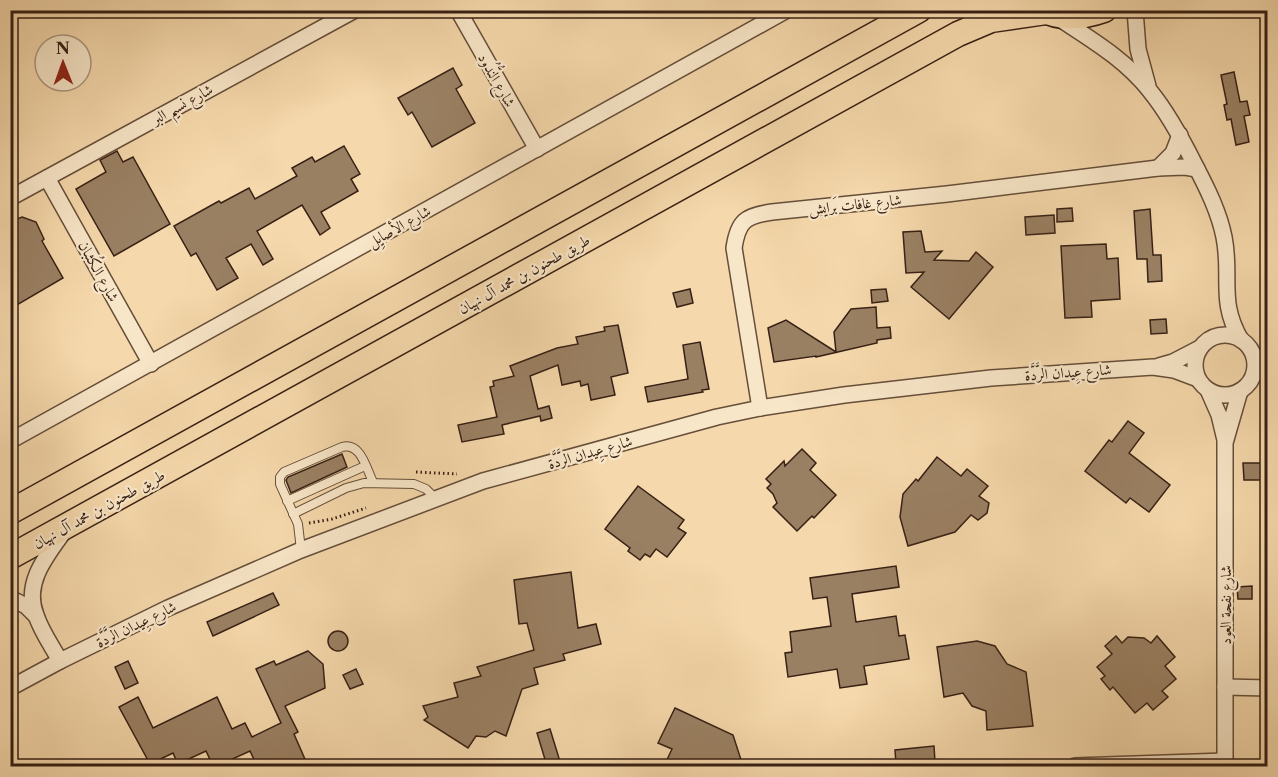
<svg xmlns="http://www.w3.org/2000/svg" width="1278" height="777" font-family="'Libre Caslon Text',Amiri,serif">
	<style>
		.building { fill: #9a8063; stroke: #372015; stroke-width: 1.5 }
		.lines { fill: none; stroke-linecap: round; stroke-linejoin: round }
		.lane-casing { stroke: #664e3a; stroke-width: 10 }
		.street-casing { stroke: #664e3a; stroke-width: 18 }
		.primary-casing { stroke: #372015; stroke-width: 27 }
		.path { stroke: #372015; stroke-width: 3; stroke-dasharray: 1.5 3; stroke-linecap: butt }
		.lane { stroke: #f8e6c8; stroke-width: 8 }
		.street { stroke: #f8e6c8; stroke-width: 15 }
		.primary { stroke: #f5d8ab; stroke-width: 24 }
		.labels { text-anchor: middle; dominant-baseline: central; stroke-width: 4.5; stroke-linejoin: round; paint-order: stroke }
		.street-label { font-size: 15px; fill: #372015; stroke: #f8e6c8 }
	</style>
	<rect width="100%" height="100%" fill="#f5d8ab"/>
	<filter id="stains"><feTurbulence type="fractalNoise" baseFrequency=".00333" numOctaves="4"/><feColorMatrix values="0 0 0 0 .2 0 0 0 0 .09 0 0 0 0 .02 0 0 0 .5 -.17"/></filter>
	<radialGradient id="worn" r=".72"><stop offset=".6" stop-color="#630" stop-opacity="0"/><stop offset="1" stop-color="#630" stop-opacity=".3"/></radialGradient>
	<g class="building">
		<polygon points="453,68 462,85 456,89 475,123 432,147 412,112 408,115 398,98"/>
		<polygon points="1234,72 1240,102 1247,101 1250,115 1244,116 1249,142 1236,145 1231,119 1227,120 1224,105 1227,104 1221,75"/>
		<polygon points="344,146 360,174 351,179 358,191 321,212 330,228 320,235 302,205 257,231 273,259 263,265 251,244 226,258 238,278 217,290 196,253 191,256 174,226 219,201 221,203 249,188 255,199 297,176 292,168 312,157 315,162"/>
		<polygon points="117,151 123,162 133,157 170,224 114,256 76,189 106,172 100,160"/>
		<polygon points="1072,208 1073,221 1057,222 1057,209"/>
		<polygon points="1150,209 1153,255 1161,255 1162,281 1148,282 1147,259 1137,259 1134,211"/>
		<polygon points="1054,215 1055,233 1026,235 1025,217"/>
		<polygon points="22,217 36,222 44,239 42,241 63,278 10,309 10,222"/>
		<polygon points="921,231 925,252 942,251 934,260 969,261 976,252 993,267 949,319 911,287 924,272 906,273 903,232"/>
		<polygon points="1106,244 1107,259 1118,258 1120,299 1091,301 1092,317 1065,318 1061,246"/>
		<polygon points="690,289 693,303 677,307 673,293"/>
		<polygon points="886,289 888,301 872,303 871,290"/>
		<polygon points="876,307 877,328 890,327 891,338 877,340 877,343 816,357 816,356 774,362 768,328 786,320 836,352 834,332 851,309"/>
		<polygon points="1166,319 1167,333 1151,334 1150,320"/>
		<polygon points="618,325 628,373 611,377 615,395 591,400 588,384 581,386 580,381 562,385 558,365 530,376 538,409 549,406 552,418 541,421 540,416 502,425 504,434 462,442 458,425 497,417 490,387 494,386 493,381 514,376 510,366 557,348 578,344 576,337 605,331 604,327"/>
		<polygon points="700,342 709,389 702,390 703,392 648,402 645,387 688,379 683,345"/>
		<polygon points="1128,421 1144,433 1129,453 1170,485 1149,512 1130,498 1126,503 1085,471 1109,440 1112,442"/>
		<polygon points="802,449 816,463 810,470 836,495 814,518 812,516 797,531 773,507 777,503 773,494 767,488 771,484 766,479 784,461 785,466"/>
		<polygon points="342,454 347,467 291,493 286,480 288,477"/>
		<polygon points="937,457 961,476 967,469 988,486 979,496 989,503 987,513 978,520 971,515 955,532 908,546 900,517 903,494 916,479 918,481"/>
		<polygon points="1243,463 1268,463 1268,480 1244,480"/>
		<polygon points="638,486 684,520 678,528 686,533 667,557 656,549 650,557 645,554 640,560 628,551 630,548 605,529"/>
		<polygon points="896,566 899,587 852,594 856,622 896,616 899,636 905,635 909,659 864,666 867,684 840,688 837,669 788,677 785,653 792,652 790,632 831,626 827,597 813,599 810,578"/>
		<polygon points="571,572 578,628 596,624 601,644 563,654 565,660 534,668 538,684 522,689 506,736 495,731 486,737 476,736 468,748 424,720 428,717 423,706 458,697 454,683 481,676 477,667 534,650 527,623 519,624 514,580"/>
		<polygon points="1252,586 1252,599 1238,599 1237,587"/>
		<polygon points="273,593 279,605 213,636 207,622"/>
		<circle cx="338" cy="641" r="10"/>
		<polygon points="1116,636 1122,643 1128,637 1144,638 1151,643 1157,636 1175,657 1165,666 1176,679 1162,691 1168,697 1153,710 1147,703 1135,713 1113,687 1110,690 1101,679 1105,676 1097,667 1112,654 1105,646"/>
		<polygon points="977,641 995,646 1007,664 1026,672 1033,726 987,730 986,711 972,706 963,693 944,697 937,647"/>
		<polygon points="308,651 323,664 325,688 285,706 298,732 294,734 308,766 257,766 250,751 217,766 213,766 206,751 178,764 173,753 150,764 119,707 138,697 153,728 217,697 232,729 245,723 252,737 281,723 256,669 274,661 276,665"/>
		<polygon points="128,661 138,683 125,689 115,667"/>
		<polygon points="356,669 363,684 350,689 343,675"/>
		<polygon points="675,708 733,735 743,766 664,766 672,749 658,743"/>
		<polygon points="550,729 558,755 561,766 547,766 537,733"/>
		<polygon points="934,746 935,762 904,765 904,763 896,764 895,750"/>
	</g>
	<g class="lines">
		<defs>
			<g id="lane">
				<polyline points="287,501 365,466"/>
				<polyline points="293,514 346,488 364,483 414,484 426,489 435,498"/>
				<path d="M 301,550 L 298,524 L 280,484 L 280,477 L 284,472 L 342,447 C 361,442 366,468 373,482"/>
			</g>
			<g id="street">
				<polyline points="458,10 537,149"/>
				<polyline points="1135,10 1138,49 1148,86"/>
				<path d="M 1057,17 C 1090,39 1125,59 1150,91 C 1168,113 1182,139 1195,165 C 1207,188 1219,212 1224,237 C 1232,277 1218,301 1241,340"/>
				<polyline points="1158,168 1173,153 1180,135"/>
				<polyline points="47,178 151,364"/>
				<polyline points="10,198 355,10"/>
				<circle cx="1225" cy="365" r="30"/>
				<polyline points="1159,366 1173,362 1200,348"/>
				<polyline points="1208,390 1219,415 1225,440"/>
				<path d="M 760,408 L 734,248 C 738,221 745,216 772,212 L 947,194 L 1158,168 L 1185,167 L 1197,169"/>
				<polyline points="10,441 787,10"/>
				<polyline points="10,598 26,606 35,615"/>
				<path d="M 60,661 C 52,646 41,631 36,615 C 23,583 47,555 65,530"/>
				<polyline points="1225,687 1268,688"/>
				<polyline points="10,688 60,661 168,608 301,550 483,481 717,417 760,408 844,395 991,378 1153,367 1174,370 1198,379"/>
				<polyline points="1075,766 1225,761"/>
				<polyline points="1225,766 1225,443 1240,391"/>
			</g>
			<g id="primary">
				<path d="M 1043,10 C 1062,20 1084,17 1104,10"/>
				<polyline points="10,512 919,10"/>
				<polyline points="10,557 958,34 991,20 1046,12"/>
			</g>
		</defs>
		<use href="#lane" class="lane-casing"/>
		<use href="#street" class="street-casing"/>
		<use href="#primary" class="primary-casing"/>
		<g class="path">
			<polyline points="416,472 457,474"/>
			<polyline points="309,523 332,519 366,508"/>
		</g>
		<use href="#lane" class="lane"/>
		<use href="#street" class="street"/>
		<use href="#primary" class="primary"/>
	</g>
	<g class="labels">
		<g class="street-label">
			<text transform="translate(497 80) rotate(60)">شارع النُّدُود</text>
			<text transform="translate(182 104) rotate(-29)">شارع نسيم البر</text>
			<text transform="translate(855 204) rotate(-6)">شارع غافات بَرايش</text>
			<text transform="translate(399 226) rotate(-29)">شارع الأصايِل</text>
			<text transform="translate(99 271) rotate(61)">شارع الكُثبان</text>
			<text transform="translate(524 274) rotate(-29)">طريق طحنون بن محمد آل نهيان</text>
			<text transform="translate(1068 372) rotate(-4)">شارع عِيدان الرَّدَّة</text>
			<text transform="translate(590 452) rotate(-16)">شارع عِيدان الرَّدَّة</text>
			<text transform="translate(99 509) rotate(-29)">طريق طحنون بن محمد آل نهيان</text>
			<text transform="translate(1225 605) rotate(-90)">شارع نفحة العود</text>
			<text transform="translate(136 624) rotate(-26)">شارع عِيدان الرَّدَّة</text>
		</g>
	</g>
	<rect width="1278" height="777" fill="none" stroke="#f5d8ab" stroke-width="36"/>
	<rect x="12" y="12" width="1254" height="753" fill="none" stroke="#372015" stroke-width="3"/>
	<rect x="18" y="18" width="1242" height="741" fill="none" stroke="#372015" stroke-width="1.5"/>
	<g transform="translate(63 63) rotate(359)"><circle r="28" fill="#f8e6c8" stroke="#ab9780" stroke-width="1.5"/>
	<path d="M0-4.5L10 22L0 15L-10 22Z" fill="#8f2418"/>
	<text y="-9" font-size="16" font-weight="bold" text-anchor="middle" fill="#372015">N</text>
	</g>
	<rect width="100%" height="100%" filter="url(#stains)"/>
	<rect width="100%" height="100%" fill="url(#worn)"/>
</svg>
